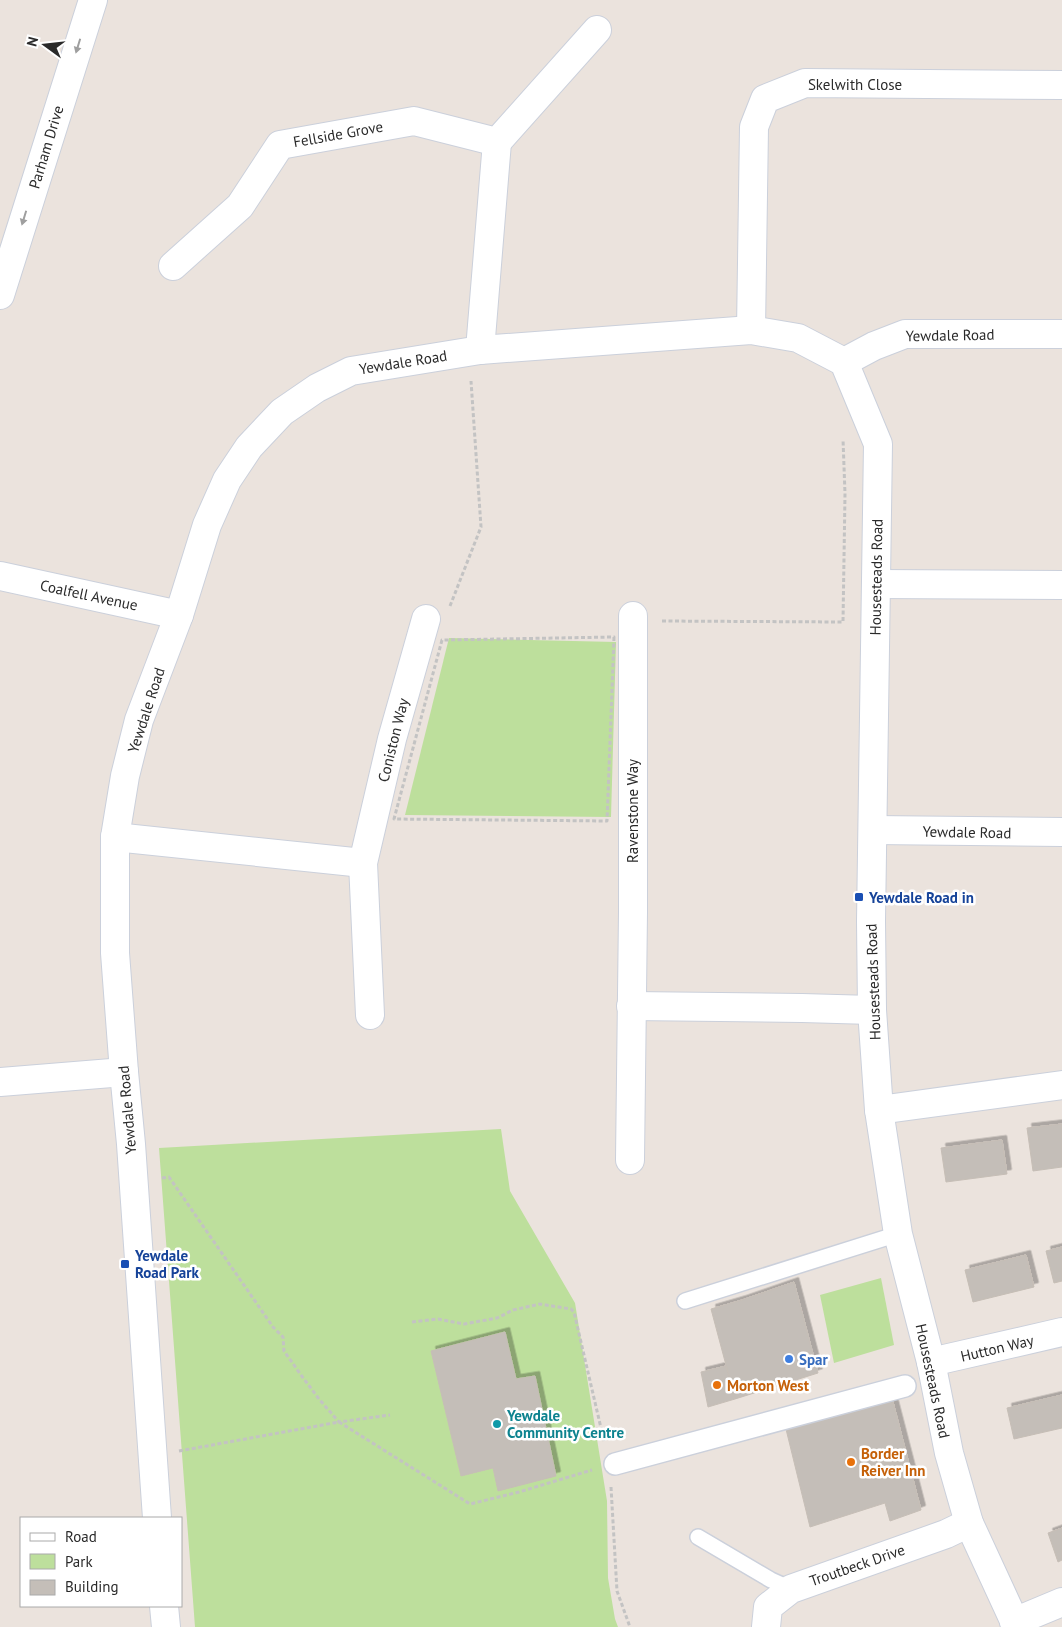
<svg xmlns="http://www.w3.org/2000/svg" width="1062" height="1627" font-family="'PT Sans',sans-serif">
	<style>
		.green { fill: #bddf9c }
		.building { fill: #c4beb8; stroke: #c6beb6; filter: url(#shadow) }
		.lines { fill: none; stroke-linecap: round; stroke-linejoin: round }
		.service-casing { stroke: #cbd0db; stroke-width: 18 }
		.pedestrian-casing { stroke: #cbd0db; stroke-width: 24 }
		.minor-casing { stroke: #cbd0db; stroke-width: 30 }
		.path { stroke: #c3c3c3; stroke-width: 3; stroke-dasharray: 4 2.5; stroke-linecap: butt }
		.service { stroke: #fff; stroke-width: 15 }
		.pedestrian { stroke: #fff; stroke-width: 21 }
		.minor { stroke: #fff; stroke-width: 28 }
		.oneway { fill: #9f9f9f }
		.transit-dot { fill: #1a4fb4; stroke: #fff; stroke-width: 2 }
		.shop-dot { fill: #3f7fe0; stroke: #fff; stroke-width: 2 }
		.food-dot { fill: #e8710a; stroke: #fff; stroke-width: 2 }
		.culture-dot { fill: #0f9aa8; stroke: #fff; stroke-width: 2 }
		.labels { text-anchor: middle; dominant-baseline: central; stroke-width: 5; stroke-linejoin: round; paint-order: stroke }
		.street-label { font-size: 15px; fill: #2a2a2a; stroke: #fff }
		.transit-label { font-size: 15px; font-weight: bold; fill: #164399; stroke: #fff; text-anchor: start }
		.shop-label { font-size: 15px; font-weight: bold; fill: #366cbe; stroke: #fff; text-anchor: start }
		.food-label { font-size: 15px; font-weight: bold; fill: #c56008; stroke: #fff; text-anchor: start }
		.culture-label { font-size: 15px; font-weight: bold; fill: #0d838f; stroke: #fff; text-anchor: start }
	</style>
	<defs>
		<filter id="shadow"><feDropShadow dx="4.5" dy="-4.5" stdDeviation="0" flood-color="#0004"/></filter>
	</defs>
	<rect width="100%" height="100%" fill="#ebe3dd"/>
	<g class="green">
		<polygon points="449,638 616,642 611,817 405,815"/>
		<polygon points="501,1129 510,1191 575,1303 607,1501 608,1578 615,1619 618,1627 195,1627 159,1148"/>
		<polygon points="881,1278 894,1345 834,1363 820,1295"/>
	</g>
	<g class="building">
		<polygon points="1062,1124 1062,1167 1033,1171 1027,1128"/>
		<polygon points="1002,1140 1007,1174 946,1182 941,1148"/>
		<polygon points="1062,1247 1062,1281 1054,1283 1046,1251"/>
		<polygon points="1026,1255 1034,1287 973,1302 965,1270"/>
		<polygon points="794,1282 818,1373 735,1399 711,1309 742,1300"/>
		<polygon points="505,1332 516,1379 535,1376 556,1476 498,1491 493,1468 461,1476 431,1351"/>
		<polygon points="726,1366 735,1399 708,1407 701,1372"/>
		<polygon points="1062,1395 1062,1428 1014,1439 1007,1408"/>
		<polygon points="892,1398 921,1510 890,1521 885,1503 810,1527 784,1421"/>
		<polygon points="1062,1528 1062,1560 1058,1562 1048,1533"/>
	</g>
	<g class="lines">
		<defs>
			<g id="service">
				<polyline points="685,1301 898,1234"/>
				<polyline points="698,1537 771,1580 791,1589"/>
			</g>
			<polyline id="pedestrian" points="615,1464 905,1386"/>
			<g id="minor">
				<polyline points="173,266 240,206 280,145 414,121 497,142 597,30"/>
				<polyline points="0,295 93,0"/>
				<polyline points="751,330 754,127 765,99 805,83 1062,85"/>
				<polyline points="480,350 497,142"/>
				<polyline points="844,362 874,346 905,334 1062,334"/>
				<polyline points="0,576 179,615"/>
				<polyline points="876,584 1062,585"/>
				<polyline points="873,830 1062,832"/>
				<polyline points="115,837 363,863"/>
				<polyline points="631,1006 802,1008 872,1010"/>
				<polyline points="370,1015 363,863 392,739 426,619"/>
				<polyline points="0,1082 124,1072"/>
				<polyline points="879,1110 1062,1085"/>
				<polyline points="630,1160 633,912 633,616"/>
				<polyline points="931,1362 1062,1332"/>
				<polyline points="157,1518 131,1144 124,1072 115,953 115,837 125,776 139,720 179,615 207,525 227,480 249,447 282,412 317,388 351,371 480,350 751,330 798,338 844,362 878,444 871,921 872,1010 879,1110 898,1234 931,1362 949,1453 969,1523 1017,1627"/>
				<polyline points="164,1606 166,1627"/>
				<polyline points="1014,1622 1062,1602"/>
				<polyline points="766,1627 768,1607 791,1589 946,1534 969,1523"/>
			</g>
		</defs>
		<use href="#service" class="service-casing"/>
		<use href="#pedestrian" class="pedestrian-casing"/>
		<use href="#minor" class="minor-casing"/>
		<g class="path">
			<polyline points="450,606 481,527 471,381"/>
			<polyline points="662,621 843,622 845,494 843,439"/>
			<polygon points="614,637 607,821 394,819 442,640"/>
			<polyline points="162,1178 169,1177 273,1327 283,1337 284,1351 301,1375 319,1399 339,1422 390,1415"/>
			<polyline points="412,1322 438,1319 464,1324 497,1318 513,1310 540,1304 571,1309 574,1312 604,1441"/>
			<polyline points="179,1451 339,1422 470,1504 519,1492 592,1470"/>
			<polyline points="611,1487 617,1591 630,1627"/>
		</g>
		<use href="#service" class="service"/>
		<use href="#pedestrian" class="pedestrian"/>
		<use href="#minor" class="minor"/>
	</g>
	<defs><path id="oneway-solid" d="M-6-.8H1V-3.2L6.5 0L1 3.2V.8H-6Z" transform="scale(1.25)"/></defs>
	<g class="oneway">
		<use href="#oneway-solid" transform="translate(78 46) rotate(107)"/>
		<use href="#oneway-solid" transform="translate(24 218) rotate(107)"/>
	</g>
	<g class="transit-dot">
		<rect x="854" y="892" width="10" height="10" rx="2.5"/>
		<rect x="120" y="1259" width="10" height="10" rx="2.5"/>
	</g>
	<circle class="shop-dot" cx="789" cy="1359" r="5"/>
	<g class="food-dot">
		<circle cx="717" cy="1385" r="5"/>
		<circle cx="851" cy="1462" r="5"/>
	</g>
	<circle class="culture-dot" cx="497" cy="1424" r="5"/>
	<g class="labels">
		<g class="street-label">
			<text x="855" y="84">Skelwith Close</text>
			<text transform="translate(338 134) rotate(-10)">Fellside Grove</text>
			<text transform="translate(46 147) rotate(-73)">Parham Drive</text>
			<text transform="translate(950 335) rotate(-1)">Yewdale Road</text>
			<text transform="translate(403 362) rotate(-9)">Yewdale Road</text>
			<text transform="translate(876 577) rotate(-89)">Housesteads Road</text>
			<text transform="translate(89 595) rotate(12)">Coalfell Avenue</text>
			<text transform="translate(146 710) rotate(-72)">Yewdale Road</text>
			<text transform="translate(393 740) rotate(-76)">Coniston Way</text>
			<text transform="translate(632 811) rotate(-90)">Ravenstone Way</text>
			<text transform="translate(967 832) rotate(1)">Yewdale Road</text>
			<text transform="translate(873 982) rotate(-92)">Housesteads Road</text>
			<text transform="translate(127 1110) rotate(-95)">Yewdale Road</text>
			<text transform="translate(997 1348) rotate(-13)">Hutton Way</text>
			<text transform="translate(933 1381) rotate(78)">Housesteads Road</text>
			<text transform="translate(857 1565) rotate(-19)">Troutbeck Drive</text>
		</g>
		<g class="transit-label">
			<text x="869" y="897">Yewdale Road in</text>
			<text x="135" y="1255">Yewdale<tspan x="135" dy="17">Road Park</tspan></text>
		</g>
		<g class="shop-label">
			<text x="799" y="1359">Spar</text>
		</g>
		<g class="food-label">
			<text x="727" y="1385">Morton West</text>
			<text x="861" y="1453">Border<tspan x="861" dy="17">Reiver Inn</tspan></text>
		</g>
		<g class="culture-label">
			<text x="507" y="1415">Yewdale<tspan x="507" dy="17">Community Centre</tspan></text>
		</g>
	</g>
	<rect x="20" y="1517" width="162" height="90" fill="#ffffff" stroke="#aaaaaa"/>
	<rect x="30" y="1533" width="25" height="8" fill="#ffffff" stroke="#aaaaaa"/>
	<text x="65" y="1542" font-size="15" fill="#2a2a2a">Road</text>
	<rect x="30" y="1554" width="25" height="15" fill="#bddf9c" stroke="#aaaaaa"/>
	<text x="65" y="1567" font-size="15" fill="#2a2a2a">Park</text>
	<rect x="30" y="1580" width="25" height="15" fill="#c4beb8" stroke="#aaaaaa"/>
	<text x="65" y="1592" font-size="15" fill="#2a2a2a">Building</text>
	<g transform="translate(45 45) rotate(285)" stroke="#ffffff" stroke-width="4" paint-order="stroke">
	<path d="M0-4L9 19L0 12L-9 19Z" fill="#2a2a2a"/>
	<text y="-8" font-size="14" font-weight="bold" text-anchor="middle" fill="#2a2a2a">N</text>
	</g>
</svg>
